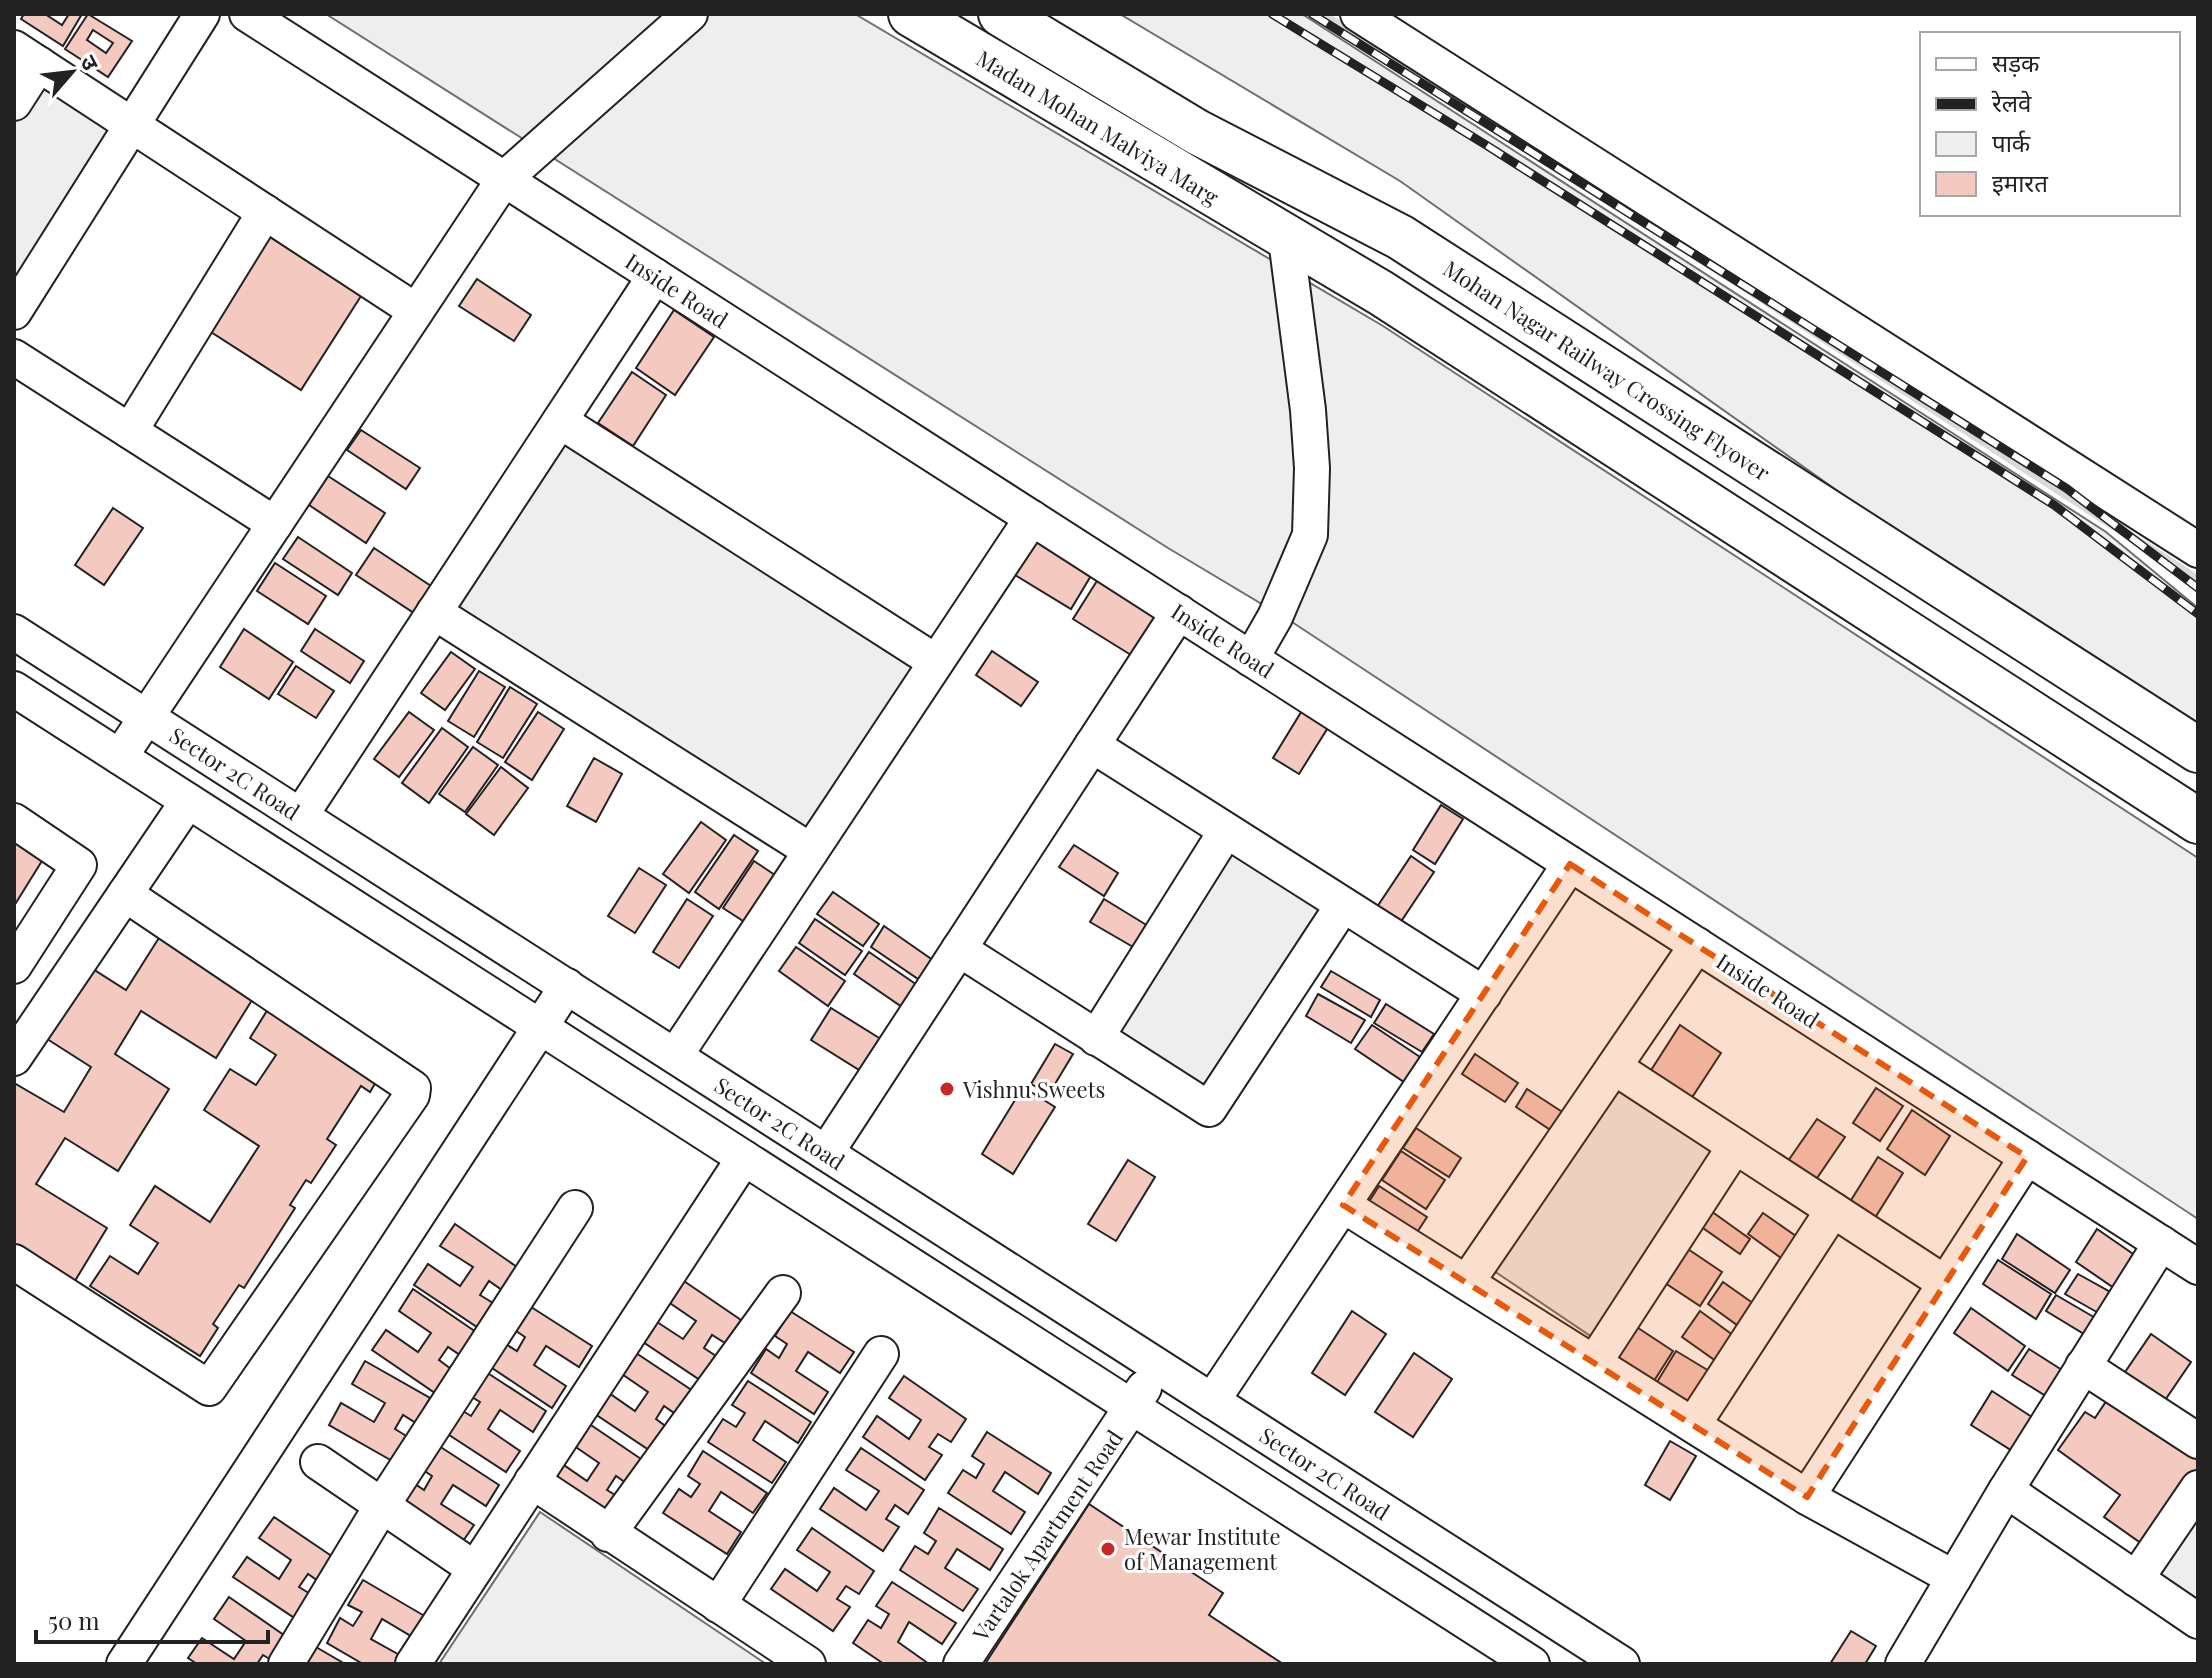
<svg xmlns="http://www.w3.org/2000/svg" width="2212" height="1678" font-family="'Playfair Display','Noto Sans Devanagari',serif">
	<style>
		.green { fill: #eee; stroke: #6f6f6f; stroke-width: 2 }
		.lines { fill: none; stroke-linecap: round; stroke-linejoin: round }
		.stream { stroke: #d9d9d9; stroke-width: 9 }
		.building { fill: #f3c9c0; stroke: #222; stroke-width: 2; fill-rule: evenodd }
		.minor-casing { stroke: #222; stroke-width: 38 }
		.major-casing { stroke: #222; stroke-width: 48 }
		.minor { stroke: #fff; stroke-width: 34 }
		.major { stroke: #fff; stroke-width: 44 }
		.rail-casing { stroke: #222; stroke-width: 9 }
		.rail { stroke: #fff; stroke-width: 6; stroke-dasharray: 18; stroke-linecap: butt }
		.marked { fill: #e8590c; fill-opacity: 0.2; stroke: #e8590c; stroke-width: 6; stroke-dasharray: 16 10; stroke-linejoin: round }
		.poi-dot { fill: #c62828; stroke: #fff; stroke-width: 3 }
		.labels { text-anchor: middle; dominant-baseline: central; stroke-width: 6; stroke-linejoin: round; paint-order: stroke }
		.street-label { font-size: 22px; fill: #222; stroke: #fff }
		.poi-label { font-size: 22px; fill: #222; stroke: #fff; text-anchor: start }
	</style>
	<rect width="100%" height="100%" fill="#fff"/>
	<g class="green">
		<polygon points="326,14 855,14 1383,326 2198,858 2198,1219 1292,622 1168,548"/>
		<polygon points="1120,14 1302,14 2106,532 2198,608 2198,724 1911,543 1400,181"/>
		<polygon points="41,79 117,130 14,290 14,121"/>
		<polygon points="564,437 916,667 807,836 455,606"/>
		<polygon points="1231,847 1327,911 1205,1097 1109,1034"/>
		<polygon points="1616,1088 1717,1155 1595,1339 1494,1271"/>
		<polygon points="540,1512 766,1664 439,1664"/>
		<polygon points="2198,1514 2198,1603 2157,1575"/>
	</g>
	<g class="lines">
		<polyline class="stream" points="1322,14 2198,580"/>
	</g>
	<g class="building">
		<polygon points="24,14 45,14 62,25 69,14 82,14 63,46 21,19"/>
		<path d="M 88,14 L 132,41 L 108,77 L 65,49 ZM 93,30 L 113,43 L 106,53 L 87,40 Z"/>
		<polygon points="261,231 361,296 301,390 200,325"/>
		<polygon points="477,279 531,315 514,341 459,306"/>
		<polygon points="674,310 714,337 675,395 636,368"/>
		<polygon points="632,372 666,395 633,446 598,423"/>
		<polygon points="361,430 420,468 406,489 347,450"/>
		<polygon points="328,476 385,513 366,543 309,505"/>
		<polygon points="113,508 143,528 104,585 75,565"/>
		<polygon points="1039,534 1095,569 1071,609 1015,575"/>
		<polygon points="298,537 352,573 338,595 283,559"/>
		<polygon points="374,548 431,586 414,613 356,575"/>
		<polygon points="275,563 326,596 308,624 257,591"/>
		<polygon points="1100,576 1158,612 1131,655 1073,619"/>
		<polygon points="244,629 293,662 269,699 220,667"/>
		<polygon points="315,629 364,661 350,683 301,651"/>
		<polygon points="992,651 1038,682 1021,706 976,675"/>
		<polygon points="451,652 475,669 445,710 421,693"/>
		<polygon points="296,666 334,691 316,718 278,694"/>
		<polygon points="479,671 505,687 474,737 448,721"/>
		<polygon points="510,687 537,704 503,758 477,742"/>
		<polygon points="1303,709 1329,726 1299,774 1273,758"/>
		<polygon points="409,712 434,730 399,777 374,759"/>
		<polygon points="538,712 564,729 532,780 505,762"/>
		<polygon points="442,728 468,747 429,803 402,783"/>
		<polygon points="473,747 498,765 465,812 439,794"/>
		<polygon points="594,758 622,774 596,822 567,806"/>
		<polygon points="501,767 528,788 494,835 466,814"/>
		<polygon points="1441,805 1463,819 1435,864 1413,850"/>
		<polygon points="701,822 726,840 689,893 663,874"/>
		<polygon points="734,835 758,851 719,909 695,892"/>
		<polygon points="19,839 45,856 14,906 14,846"/>
		<polygon points="1074,845 1118,873 1104,896 1059,867"/>
		<polygon points="1411,856 1434,872 1400,923 1377,907"/>
		<polygon points="754,861 784,881 754,928 723,908"/>
		<polygon points="639,868 666,885 635,933 608,916"/>
		<polygon points="833,892 879,924 863,946 817,914"/>
		<polygon points="687,899 713,916 679,968 653,952"/>
		<polygon points="1104,899 1153,929 1140,951 1090,922"/>
		<polygon points="815,919 862,951 845,975 799,943"/>
		<polygon points="884,926 937,963 924,983 871,947"/>
		<polygon points="162,933 257,992 216,1058 141,1011 115,1054 169,1089 118,1171 65,1138 36,1184 107,1228 67,1294 14,1260 14,1083 64,1112 91,1067 44,1037 88,966 126,990"/>
		<polygon points="796,947 845,981 828,1006 779,971"/>
		<polygon points="869,952 920,987 905,1009 854,974"/>
		<polygon points="1331,971 1380,1000 1371,1017 1321,987"/>
		<polygon points="1318,994 1365,1020 1351,1043 1306,1016"/>
		<polygon points="273,1001 382,1072 370,1092 361,1086 327,1139 336,1145 311,1183 306,1180 290,1205 295,1208 244,1288 239,1285 213,1324 218,1328 200,1356 90,1286 110,1256 138,1274 158,1243 130,1225 155,1186 210,1222 259,1146 204,1110 230,1069 256,1085 276,1055 250,1038"/>
		<polygon points="1386,1004 1434,1034 1422,1052 1374,1023"/>
		<polygon points="831,1008 884,1041 864,1073 811,1040"/>
		<polygon points="1372,1025 1420,1057 1404,1082 1355,1049"/>
		<polygon points="1680,1025 1721,1053 1689,1102 1648,1075"/>
		<polygon points="1055,1044 1073,1054 1049,1094 1031,1084"/>
		<polygon points="1475,1054 1518,1083 1505,1102 1462,1074"/>
		<polygon points="1023,1087 1055,1107 1013,1174 982,1154"/>
		<polygon points="1876,1088 1903,1106 1880,1141 1853,1123"/>
		<polygon points="1527,1089 1567,1115 1555,1133 1516,1107"/>
		<polygon points="1912,1110 1950,1136 1925,1175 1887,1149"/>
		<polygon points="1817,1119 1845,1137 1815,1181 1788,1161"/>
		<polygon points="1416,1128 1461,1158 1449,1177 1403,1148"/>
		<polygon points="1401,1151 1445,1180 1426,1209 1382,1180"/>
		<polygon points="1878,1157 1903,1173 1873,1221 1848,1205"/>
		<polygon points="1128,1160 1155,1177 1116,1241 1088,1224"/>
		<polygon points="1379,1186 1427,1217 1412,1240 1365,1208"/>
		<polygon points="1704,1206 1750,1239 1740,1254 1693,1221"/>
		<polygon points="1763,1213 1803,1241 1788,1263 1748,1234"/>
		<polygon points="455,1224 517,1267 502,1290 489,1281 480,1295 493,1303 477,1327 414,1285 428,1264 460,1286 473,1267 440,1246"/>
		<polygon points="2097,1229 2139,1258 2117,1290 2076,1262"/>
		<polygon points="2017,1234 2070,1270 2055,1293 2002,1259"/>
		<polygon points="1679,1243 1722,1272 1700,1306 1656,1277"/>
		<polygon points="1998,1260 2051,1294 2036,1319 1983,1284"/>
		<polygon points="2078,1274 2121,1298 2109,1319 2065,1294"/>
		<polygon points="678,1277 741,1320 725,1343 712,1335 704,1348 716,1356 700,1380 637,1338 651,1318 683,1339 696,1321 664,1299"/>
		<polygon points="1723,1282 1764,1311 1748,1333 1708,1304"/>
		<polygon points="413,1289 476,1332 460,1355 448,1347 439,1360 451,1369 435,1393 372,1350 386,1330 418,1352 431,1333 399,1311"/>
		<polygon points="2056,1295 2104,1323 2094,1340 2046,1311"/>
		<polygon points="528,1305 592,1346 579,1367 546,1346 534,1365 566,1386 552,1408 489,1366 504,1343 517,1351 525,1337 513,1329"/>
		<polygon points="1971,1308 2025,1346 2008,1371 1954,1333"/>
		<polygon points="790,1311 854,1352 840,1373 808,1352 796,1371 828,1392 814,1414 751,1373 766,1349 779,1358 787,1344 775,1336"/>
		<polygon points="1352,1311 1386,1334 1345,1395 1312,1373"/>
		<polygon points="1700,1311 1741,1341 1723,1366 1682,1337"/>
		<polygon points="1626,1320 1673,1351 1652,1384 1605,1352"/>
		<polygon points="2151,1334 2191,1362 2161,1406 2121,1378"/>
		<polygon points="630,1349 693,1391 677,1415 664,1406 656,1419 668,1428 652,1452 589,1410 603,1389 635,1411 648,1392 616,1370"/>
		<polygon points="2029,1349 2073,1377 2057,1403 2012,1375"/>
		<polygon points="1676,1351 1719,1377 1697,1413 1654,1387"/>
		<polygon points="1414,1353 1452,1379 1413,1437 1375,1412"/>
		<polygon points="365,1361 430,1398 416,1423 403,1415 395,1429 408,1437 394,1462 329,1425 341,1403 374,1422 385,1403 352,1384"/>
		<polygon points="483,1370 546,1411 533,1432 500,1410 488,1429 520,1451 506,1472 443,1431 458,1408 471,1416 480,1402 467,1394"/>
		<polygon points="904,1376 966,1419 951,1442 938,1434 929,1447 942,1455 925,1480 863,1437 877,1416 909,1439 921,1420 889,1398"/>
		<polygon points="748,1381 811,1422 798,1443 765,1421 753,1440 786,1462 772,1483 708,1442 723,1419 736,1427 745,1413 732,1405"/>
		<polygon points="1992,1391 2035,1419 2014,1452 1971,1425"/>
		<polygon points="2109,1397 2198,1459 2198,1485 2152,1551 2104,1517 2120,1495 2058,1450 2085,1412 2095,1418"/>
		<polygon points="582,1419 644,1461 629,1485 616,1476 607,1490 620,1498 604,1522 541,1480 555,1459 587,1481 599,1463 567,1441"/>
		<polygon points="987,1432 1051,1473 1038,1494 1005,1472 993,1491 1025,1512 1011,1534 948,1493 963,1470 976,1478 984,1464 972,1456"/>
		<polygon points="1670,1441 1696,1456 1670,1500 1645,1485"/>
		<polygon points="436,1444 499,1485 486,1506 453,1485 441,1504 474,1525 459,1547 396,1506 412,1482 424,1490 432,1476 420,1468"/>
		<polygon points="861,1448 924,1490 908,1514 895,1505 886,1519 899,1527 883,1551 820,1509 834,1488 866,1510 879,1491 846,1470"/>
		<polygon points="703,1451 767,1493 753,1513 721,1492 709,1511 741,1532 727,1554 663,1513 679,1489 691,1497 700,1484 688,1476"/>
		<polygon points="1089,1504 1223,1593 1209,1615 1283,1664 985,1664"/>
		<polygon points="939,1508 1003,1549 990,1570 957,1549 945,1568 978,1589 963,1611 900,1570 915,1546 928,1554 936,1541 924,1533"/>
		<polygon points="274,1517 336,1559 321,1583 308,1574 299,1587 312,1595 296,1619 233,1577 247,1557 279,1579 291,1560 259,1538"/>
		<polygon points="812,1528 874,1571 859,1594 846,1586 837,1599 850,1607 833,1631 771,1589 785,1569 817,1591 830,1572 797,1550"/>
		<polygon points="363,1580 428,1618 416,1639 382,1619 371,1639 405,1658 401,1664 363,1664 327,1643 340,1618 353,1626 362,1612 348,1605"/>
		<polygon points="892,1582 956,1623 942,1644 909,1622 898,1642 929,1664 884,1664 853,1643 868,1620 881,1628 889,1614 876,1606"/>
		<polygon points="229,1597 291,1640 276,1663 263,1655 257,1664 197,1664 188,1658 202,1638 234,1659 246,1641 214,1619"/>
		<polygon points="1851,1631 1876,1646 1865,1664 1830,1664"/>
		<polygon points="316,1647 345,1664 306,1664"/>
	</g>
	<g class="lines">
		<defs>
			<g id="minor">
				<polyline points="247,14 2198,1267"/>
				<polyline points="1358,14 2198,550"/>
				<polyline points="14,48 416,311"/>
				<polyline points="14,103 39,64"/>
				<polyline points="14,312 202,14"/>
				<polyline points="14,357 275,524"/>
				<polyline points="560,421 936,662"/>
				<polyline points="130,431 265,212"/>
				<polyline points="434,612 811,851"/>
				<polyline points="14,632 1622,1664"/>
				<polyline points="1251,659 1275,617 1310,535 1312,468 1308,410 1286,239"/>
				<polyline points="14,689 1532,1664"/>
				<polyline points="1092,745 1484,994"/>
				<polyline points="120,757 504,179 690,14"/>
				<polyline points="301,815 655,276"/>
				<polyline points="14,821 79,865 14,966"/>
				<polyline points="125,894 188,801"/>
				<polyline points="959,949 1209,1109 1343,905"/>
				<polyline points="1096,1038 1226,831"/>
				<polyline points="675,1056 1032,518"/>
				<polyline points="14,1058 125,894 413,1088 412,1095 209,1388 14,1262"/>
				<polyline points="1614,1067 1945,1283"/>
				<polyline points="826,1153 1179,612"/>
				<polyline points="1343,1205 1807,1497 1954,1578"/>
				<polyline points="1467,1282 1697,945"/>
				<polyline points="1594,1363 1735,1146"/>
				<polyline points="2083,1366 2198,1441"/>
				<polyline points="1212,1401 1570,864"/>
				<polyline points="1693,1425 1833,1210"/>
				<polyline points="318,1462 475,1569"/>
				<polyline points="532,1481 808,1664"/>
				<polyline points="2006,1490 2198,1621"/>
				<polyline points="1807,1497 2027,1157"/>
				<polyline points="608,1534 783,1293"/>
				<polyline points="2136,1579 2198,1488"/>
				<polyline points="718,1605 881,1354"/>
				<polyline points="124,1664 567,986"/>
				<polyline points="286,1664 381,1507 575,1208"/>
				<polyline points="413,1664 744,1158"/>
				<polyline points="961,1664 1144,1388"/>
				<polyline points="1903,1664 2006,1490 2161,1243"/>
			</g>
			<g id="major">
				<polyline points="911,14 1381,293 2198,821"/>
				<polyline points="1001,14 1197,132 1400,237 2198,750"/>
			</g>
		</defs>
		<use href="#minor" class="minor-casing"/>
		<use href="#major" class="major-casing"/>
		<use href="#minor" class="minor"/>
		<use href="#major" class="major"/>
		<defs>
			<g id="rail">
				<polyline points="1272,14 1486,145 2054,505 2198,614"/>
				<polyline points="1312,14 2066,488 2198,588"/>
			</g>
		</defs>
		<use href="#rail" class="rail-casing"/>
		<use href="#rail" class="rail"/>
	</g>
	<path class="marked" d="M 1570,864 L 2027,1157 L 1807,1497 L 1343,1205 Z"/>
	<g class="poi-dot">
		<circle cx="947" cy="1089" r="8"/>
		<circle cx="1108" cy="1549" r="8"/>
	</g>
	<g class="labels">
		<g class="street-label">
			<text transform="translate(1098 127) rotate(31)">Madan Mohan Malviya Marg</text>
			<text transform="translate(677 290) rotate(33)">Inside Road</text>
			<text transform="translate(1607 370) rotate(33)">Mohan Nagar Railway Crossing Flyover</text>
			<text transform="translate(1223 640) rotate(33)">Inside Road</text>
			<text transform="translate(235 773) rotate(33)">Sector 2C Road</text>
			<text transform="translate(1768 990) rotate(33)">Inside Road</text>
			<text transform="translate(780 1123) rotate(33)">Sector 2C Road</text>
			<text transform="translate(1325 1473) rotate(33)">Sector 2C Road</text>
			<text transform="translate(1047 1535) rotate(-56)">Vartalok Apartment Road</text>
		</g>
		<g class="poi-label">
			<text x="963" y="1089">Vishnu Sweets</text>
			<text x="1124" y="1536">Mewar Institute<tspan x="1124" dy="25">of Management</tspan></text>
		</g>
	</g>
	<rect width="2212" height="1678" fill="none" stroke="#222222" stroke-width="32"/>
	<rect x="1920" y="32" width="260" height="184" fill="#ffffff" stroke="#a7a7a7" stroke-width="2"/>
	<rect x="1936" y="58" width="40" height="12" fill="#ffffff" stroke="#a7a7a7" stroke-width="2"/>
	<text x="1992" y="72" font-size="24" fill="#222222">सड़क</text>
	<rect x="1936" y="98" width="40" height="12" fill="#222222" stroke="#a7a7a7" stroke-width="2"/>
	<text x="1992" y="112" font-size="24" fill="#222222">रेलवे</text>
	<rect x="1936" y="132" width="40" height="24" fill="#eeeeee" stroke="#a7a7a7" stroke-width="2"/>
	<text x="1992" y="152" font-size="24" fill="#222222">पार्क</text>
	<rect x="1936" y="172" width="40" height="24" fill="#f3c9c0" stroke="#a7a7a7" stroke-width="2"/>
	<text x="1992" y="192" font-size="24" fill="#222222">इमारत</text>
	<g transform="translate(72 72) rotate(62)" stroke="#ffffff" stroke-width="6" paint-order="stroke">
	<path d="M0-6L14 30L0 20L-14 30Z" fill="#222222"/>
	<text y="-12" font-size="22" font-weight="bold" text-anchor="middle" fill="#222222">उ</text>
	</g>
	<path d="M36 1630v12h232v-12" fill="none" stroke="#222222" stroke-width="4"/>
	<text x="48" y="1630" font-size="24" fill="#222222" stroke="#ffffff" stroke-width="6" paint-order="stroke">50 m</text>
</svg>
